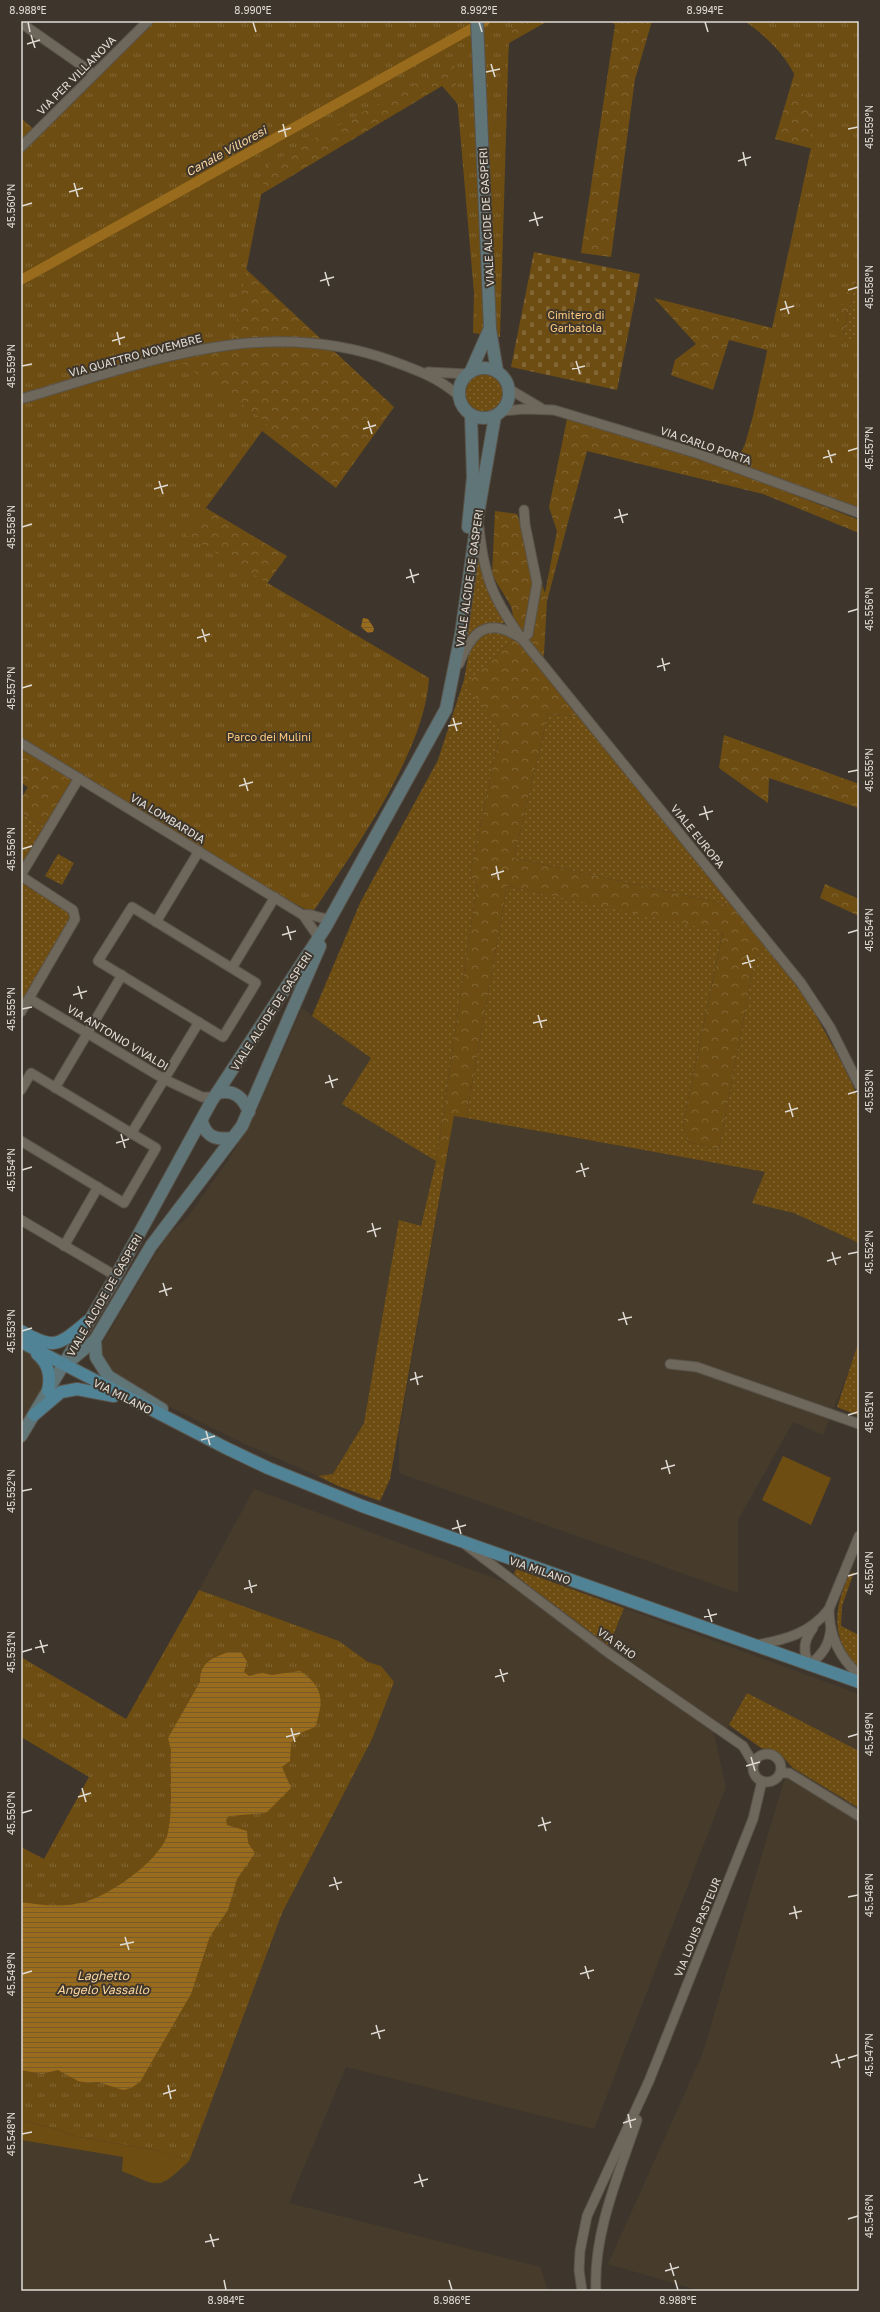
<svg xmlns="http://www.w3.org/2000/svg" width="880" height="2312" font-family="'Golos Text',sans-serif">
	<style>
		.built { fill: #473c2c }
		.grass { fill: url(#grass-dots) }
		.forest { fill: url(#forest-crowns) }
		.cemetery { fill: url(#cemetery-stones) }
		.park { fill: url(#park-tufts) }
		.pitch { fill: #6e4d13 }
		.water { fill: url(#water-rules) }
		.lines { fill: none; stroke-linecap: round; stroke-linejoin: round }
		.canal { stroke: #996c1d; stroke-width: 10 }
		.street-casing { stroke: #59534a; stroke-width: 11 }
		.secondary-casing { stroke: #59534a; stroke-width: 14 }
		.primary-casing { stroke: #59534a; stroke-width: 14 }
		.street { stroke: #6e675b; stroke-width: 9 }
		.secondary { stroke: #607578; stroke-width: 12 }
		.primary { stroke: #518396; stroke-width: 12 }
		.ticks { fill: none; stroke: #e0dcd5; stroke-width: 1.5 }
		.labels { text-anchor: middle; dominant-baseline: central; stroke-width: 4; stroke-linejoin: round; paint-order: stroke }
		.street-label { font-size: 11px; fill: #e0dcd5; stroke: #3e362c }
		.park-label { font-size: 11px; fill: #fcc97e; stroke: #3e362c }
		.water-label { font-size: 12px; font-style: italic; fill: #fcd69f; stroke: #3e362c }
		.neatline { fill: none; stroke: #e0dcd5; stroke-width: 1.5 }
		.ticks-label { font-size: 10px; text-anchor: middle; fill: #e0dcd5 }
	</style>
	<defs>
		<pattern id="grass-dots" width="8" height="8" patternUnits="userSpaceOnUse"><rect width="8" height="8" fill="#6e4d13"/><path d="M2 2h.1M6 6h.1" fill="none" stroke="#826634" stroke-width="1.8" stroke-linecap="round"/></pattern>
		<pattern id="forest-crowns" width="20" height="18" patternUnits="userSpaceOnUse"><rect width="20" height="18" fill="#6e4d13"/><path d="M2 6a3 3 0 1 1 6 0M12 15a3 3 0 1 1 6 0" fill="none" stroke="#826634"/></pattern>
		<pattern id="cemetery-stones" width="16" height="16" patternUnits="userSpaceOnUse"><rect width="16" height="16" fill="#6e4d13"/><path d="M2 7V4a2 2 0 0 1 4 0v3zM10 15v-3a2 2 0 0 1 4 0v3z" fill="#826634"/></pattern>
		<pattern id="park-tufts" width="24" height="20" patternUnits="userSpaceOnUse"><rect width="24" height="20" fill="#6e4d13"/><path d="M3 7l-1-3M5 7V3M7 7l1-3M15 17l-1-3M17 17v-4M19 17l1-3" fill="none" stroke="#826634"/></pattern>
		<pattern id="water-rules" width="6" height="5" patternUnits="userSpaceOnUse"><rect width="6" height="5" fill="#996c1d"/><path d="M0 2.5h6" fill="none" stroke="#775b2b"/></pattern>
	</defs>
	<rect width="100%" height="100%" fill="#3e362c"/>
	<g class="built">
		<polygon points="302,1008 371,1058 343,1104 436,1161 421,1226 399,1220 364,1423 333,1474 318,1476 247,1445 158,1401 107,1370 99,1349 167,1235 187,1218 229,1159 255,1115"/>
		<polygon points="454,1116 765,1172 752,1203 797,1211 859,1239 859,1346 823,1435 793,1422 738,1520 738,1593 399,1473 399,1434"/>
		<polygon points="21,1342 64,1366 21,1436"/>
		<polygon points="254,1489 510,1584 713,1730 726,1787 594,2129 346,2067 289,2203 540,2267 548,2291 21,2291 21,2140 124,2157 282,1913 372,1739 381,1666 368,1662 339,1641 199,1590"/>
		<polygon points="624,1608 859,1694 859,1751 747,1693 727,1729 609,1646"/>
		<polygon points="793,1768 859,1808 859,2291 701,2291 608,2264 702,2055 784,1781"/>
	</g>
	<g class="grass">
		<polygon points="859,270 859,355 841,342"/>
		<circle cx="484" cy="393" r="20"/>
		<polygon points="478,552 507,623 484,624 476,629 467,638"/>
		<polygon points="497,631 514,638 467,685 501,729 470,874 477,885 436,1161 445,1166 390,1479 380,1501 338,1486 318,1476 333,1474 364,1423 399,1220 421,1226 436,1161 342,1104 371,1058 312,1016 360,903 438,760 464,680 470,646 483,634"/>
		<polygon points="548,714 578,716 734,906 514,858"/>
		<polygon points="21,812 47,828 21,871"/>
		<polygon points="58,854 74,863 62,885 45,876"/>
		<polygon points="21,881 68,912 71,919 21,1007"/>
		<polygon points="507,886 723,931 683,1124 688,1142 719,1149 754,963 765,945 808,1001 842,1063 859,1099 859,1243 794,1213 752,1203 765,1172 466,1118"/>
		<polygon points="859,1341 859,1416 837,1407"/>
		<polygon points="516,1569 624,1608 609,1646 516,1576 514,1574"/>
		<path d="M 854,1572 L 842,1606 L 841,1626 L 859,1635 L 859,1670 C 837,1645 832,1621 843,1590 C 846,1583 846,1574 854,1572 Z"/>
		<polygon points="747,1693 859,1751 859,1808 793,1768 778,1752 761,1748 729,1725"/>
	</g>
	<g class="forest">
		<polygon points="426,21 548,21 509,43 499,151 442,86 203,229 394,407 336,488 123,324 21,250"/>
		<polygon points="611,21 652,21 635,79 611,257 581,253 615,25"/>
		<polygon points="810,21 859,111 859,270 841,342 859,374 729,340 713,390 671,375 675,360 696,344 654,298 823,341 852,159 775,139"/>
		<polygon points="567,419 721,466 859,520 859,533 763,494 587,451 547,601 544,654 540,668 578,716 548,714 514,858 734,906 765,945 754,963 719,1149 688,1142 683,1124 723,932 507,886 466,1118 454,1116 445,1166 436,1161 477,885 470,874 501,729 466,685 514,638 519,643 511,606 492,575 495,511 517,514 545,593 557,531 549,507"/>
		<polygon points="22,446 142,532 206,508 287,556 265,586 191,549 156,586 21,506"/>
		<polygon points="724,735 859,784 859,808 769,778 768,803 719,768"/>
		<polygon points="21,748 76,780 47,828 21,812 21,799 28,787 21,783"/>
		<polygon points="825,884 859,899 859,916 820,898"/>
	</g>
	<polygon class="cemetery" points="534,252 640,274 617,390 511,367"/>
	<g class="park">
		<path d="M 151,21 L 522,21 L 510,28 L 509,33 L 500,337 L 473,333 L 474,293 L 454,62 L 267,165 L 239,307 L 235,336 L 173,347 L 179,361 L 268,423 L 186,535 L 429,678 C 425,752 354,850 313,912 L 305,909 L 270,890 L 21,737 L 21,118 L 38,133 Z"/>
		<path d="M 744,21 L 859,21 L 859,262 L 831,334 L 859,343 L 859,508 L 736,463 L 745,444 L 753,416 L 811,148 C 812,94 790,51 744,21 Z"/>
		<polygon points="199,1590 339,1641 368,1662 381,1666 394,1682 372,1739 282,1913 189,2161 161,2151 78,2137 46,2126 21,2121 21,1847 44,1859 89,1777 21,1737 21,1657 126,1719"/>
	</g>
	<g class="pitch">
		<polygon points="783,1456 831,1478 811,1525 762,1500"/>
		<path d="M 21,2121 L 46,2126 L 78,2137 L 161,2151 L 189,2161 C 157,2191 161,2187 122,2171 L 123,2157 L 21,2140 Z"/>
	</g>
	<g class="water">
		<polygon points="363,618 368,619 374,628 373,632 368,633 361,627"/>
		<path d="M 229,1652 L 241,1652 L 247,1662 L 244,1672 L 249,1676 L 262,1673 L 272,1675 L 300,1671 C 324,1687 324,1701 315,1727 L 303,1732 L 291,1743 L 290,1761 L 282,1767 L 291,1788 L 266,1813 L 229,1816 L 226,1820 L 227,1825 L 247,1831 L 248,1843 L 255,1853 L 237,1879 L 228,1910 L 210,1936 L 191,1994 L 140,2082 L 131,2088 L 123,2090 L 98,2082 L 88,2083 L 78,2081 L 58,2070 L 42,2074 L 21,2070 L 21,1902 C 42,1905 63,1908 85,1902 C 110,1895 163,1859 168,1832 C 173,1810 170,1774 171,1750 L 168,1738 L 200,1682 C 200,1662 212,1658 229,1652 Z"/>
	</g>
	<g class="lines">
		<polyline class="canal" points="21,280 485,21"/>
		<defs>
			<g id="street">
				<polyline points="21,23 94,74"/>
				<polyline points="21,147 148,21"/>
				<polyline points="428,372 467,374"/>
				<polyline points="509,389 541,408"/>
				<path d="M 21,399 C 145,363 264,314 392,361 C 417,370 439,378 459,396"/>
				<polyline points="502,411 524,409 554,410 699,454 859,513"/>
				<path d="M 479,527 C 484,577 493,599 522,639 L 801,983 L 830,1027 L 859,1085"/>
				<polyline points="522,639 528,634 537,583 525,524 524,510"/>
				<path d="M 459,664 C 471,633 486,616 519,637"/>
				<polyline points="21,743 303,915 319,938"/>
				<polyline points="21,875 79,778"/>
				<polyline points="21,876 73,910 75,919 21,1012"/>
				<polygon points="132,907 256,983 223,1037 98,961"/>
				<path d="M 303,915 C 313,912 320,921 331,918"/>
				<polyline points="156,922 199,851"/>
				<polyline points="232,968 275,897"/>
				<polyline points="30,999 164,1079 202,1097 215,1097"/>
				<polyline points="55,1088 122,975"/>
				<polyline points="21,1090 31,1073 156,1148 124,1203 21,1141"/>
				<polyline points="131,1134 199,1022"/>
				<polyline points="21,1220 116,1276"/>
				<polyline points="64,1246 98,1187"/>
				<polyline points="670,1364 697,1367 859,1424"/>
				<polyline points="466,1545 610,1654 743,1746 753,1763"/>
				<path d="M 829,1609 C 829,1635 840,1658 859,1675"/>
				<path d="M 813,1628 C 803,1641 803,1651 809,1666 C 823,1653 829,1646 831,1628"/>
				<path d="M 756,1645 C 785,1640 811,1633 829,1609 L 859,1536"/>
				<circle cx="767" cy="1768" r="14"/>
				<polyline points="780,1773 789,1773 859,1816"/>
				<polyline points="582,2291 579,2270 580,2251 587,2216 649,2081 753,1819 762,1781"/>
				<path d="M 596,2291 C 593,2233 619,2174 637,2120"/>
			</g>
			<g id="secondary">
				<polyline points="490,329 497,371"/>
				<circle cx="484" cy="393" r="25"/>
				<polyline points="471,371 490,328 477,21"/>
				<polyline points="468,527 473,477 471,415"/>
				<path d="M 217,1093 C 234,1089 243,1097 249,1112"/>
				<path d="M 202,1122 C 207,1138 217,1140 233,1138"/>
				<polyline points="95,1340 96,1357 108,1376 162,1409"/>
				<polyline points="70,1361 95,1340 151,1246 242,1126 320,946"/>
				<polyline points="21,1436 116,1276 211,1102 325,928 446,709 461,634 478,514 495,416"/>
			</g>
			<g id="primary">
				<path d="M 21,1331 C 56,1351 58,1345 88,1321"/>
				<polyline points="21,1342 226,1448 268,1468 362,1506 859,1682"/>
				<path d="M 37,1354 C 49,1364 51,1376 48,1391"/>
				<polyline points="34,1415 61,1392 77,1389 114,1396"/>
			</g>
		</defs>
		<use href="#street" class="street-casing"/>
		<use href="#secondary" class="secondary-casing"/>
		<use href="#primary" class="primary-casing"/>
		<use href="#street" class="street"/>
		<use href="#secondary" class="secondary"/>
		<use href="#primary" class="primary"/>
	</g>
	<path class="ticks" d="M 28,22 L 30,32M 253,22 L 256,32M 479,22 L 482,32M 705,22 L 708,32M 31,35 L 35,48M 27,44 L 40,40M 491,64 L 495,77M 486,72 L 500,69M 283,124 L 286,137M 848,129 L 858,127M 278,132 L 291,128M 743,152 L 746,166M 738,161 L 751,157M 74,183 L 78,197M 69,192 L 83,188M 22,206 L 32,203M 534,212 L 538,226M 529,221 L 543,217M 325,272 L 329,286M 320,281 L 334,277M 848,290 L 858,287M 785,301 L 789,314M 780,310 L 794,306M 117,332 L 120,345M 112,341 L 125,337M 576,361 L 580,374M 22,366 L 32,364M 572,369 L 585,366M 368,421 L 372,434M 363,429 L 376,425M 828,450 L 832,463M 848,451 L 858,448M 823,458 L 836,454M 159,481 L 163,494M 154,489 L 168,485M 619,509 L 623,523M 614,518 L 628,514M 22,527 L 32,524M 410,569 L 414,583M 406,578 L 419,574M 848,612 L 858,609M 202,629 L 206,642M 197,638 L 210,634M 662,658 L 665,671M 657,667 L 670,663M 22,688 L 32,685M 453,718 L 457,731M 448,726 L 462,723M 848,772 L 858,770M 244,778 L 248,791M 239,786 L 253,782M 704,806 L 708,820M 699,815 L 713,811M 22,849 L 32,846M 496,866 L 499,880M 491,875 L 504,871M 287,926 L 291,940M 848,933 L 858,930M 282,935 L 296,931M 747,955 L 751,968M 742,964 L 755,960M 78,986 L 82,999M 73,995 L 87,991M 22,1009 L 32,1007M 538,1015 L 542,1028M 533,1023 L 547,1020M 329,1075 L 333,1088M 325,1083 L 338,1079M 848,1094 L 858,1091M 789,1103 L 793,1117M 785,1112 L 798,1108M 121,1134 L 125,1148M 116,1143 L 129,1139M 581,1163 L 585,1177M 22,1170 L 32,1167M 576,1172 L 589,1168M 372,1223 L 376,1237M 367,1232 L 381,1228M 832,1252 L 836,1265M 848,1254 L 858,1252M 827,1261 L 841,1257M 163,1283 L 167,1296M 159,1292 L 172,1288M 623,1312 L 627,1325M 618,1320 L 632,1317M 22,1331 L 32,1328M 415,1372 L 418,1385M 410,1380 L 423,1376M 848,1415 L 858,1412M 206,1431 L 210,1445M 201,1440 L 215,1436M 666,1460 L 670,1474M 661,1469 L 675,1465M 22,1491 L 32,1489M 457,1520 L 461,1534M 452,1529 L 466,1525M 848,1576 L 858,1573M 249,1580 L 252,1593M 244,1589 L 257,1585M 708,1609 L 712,1622M 704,1617 L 717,1614M 40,1640 L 44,1653M 35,1648 L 48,1645M 22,1652 L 32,1649M 500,1669 L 504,1682M 495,1677 L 508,1673M 291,1728 L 295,1742M 286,1737 L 300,1733M 848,1737 L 858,1734M 751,1757 L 755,1771M 746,1766 L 760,1762M 82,1788 L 86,1802M 78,1797 L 91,1793M 22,1813 L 32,1810M 542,1817 L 546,1831M 538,1826 L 551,1822M 334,1877 L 338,1890M 329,1886 L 342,1882M 848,1897 L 858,1895M 794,1906 L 797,1919M 789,1914 L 802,1911M 125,1937 L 129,1950M 120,1945 L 134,1942M 585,1966 L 589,1979M 22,1974 L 32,1971M 580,1974 L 594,1970M 376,2025 L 380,2039M 371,2034 L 385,2030M 836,2054 L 840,2068M 848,2058 L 858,2055M 831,2063 L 845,2059M 168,2085 L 171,2099M 163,2094 L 176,2090M 628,2114 L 631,2128M 623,2123 L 636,2119M 22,2134 L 32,2132M 419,2174 L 423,2187M 414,2183 L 428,2179M 848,2219 L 858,2216M 210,2234 L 214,2247M 205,2242 L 219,2239M 670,2263 L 674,2276M 665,2271 L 679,2267M 224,2280 L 226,2290M 449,2280 L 452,2290M 675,2280 L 678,2290"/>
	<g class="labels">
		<g class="street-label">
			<text transform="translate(76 75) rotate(-45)">VIA PER VILLANOVA</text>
			<text transform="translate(486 217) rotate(-93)">VIALE ALCIDE DE GASPERI</text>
			<text transform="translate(135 355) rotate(-15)">VIA QUATTRO NOVEMBRE</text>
			<text transform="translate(706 445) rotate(19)">VIA CARLO PORTA</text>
			<text transform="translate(469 578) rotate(-82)">VIALE ALCIDE DE GASPERI</text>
			<text transform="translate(168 818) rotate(31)">VIA LOMBARDIA</text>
			<text transform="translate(698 836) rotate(51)">VIALE EUROPA</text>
			<text transform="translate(271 1011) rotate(-57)">VIALE ALCIDE DE GASPERI</text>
			<text transform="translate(118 1037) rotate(31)">VIA ANTONIO VIVALDI</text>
			<text transform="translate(104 1295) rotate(-60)">VIALE ALCIDE DE GASPERI</text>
			<text transform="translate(123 1396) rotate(27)">VIA MILANO</text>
			<text transform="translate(540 1570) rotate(19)">VIA MILANO</text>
			<text transform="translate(617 1643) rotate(36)">VIA RHO</text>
			<text transform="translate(697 1927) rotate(-68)">VIA LOUIS PASTEUR</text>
		</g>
		<g class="park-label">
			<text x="576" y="314">Cimitero di<tspan x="576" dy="13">Garbatola</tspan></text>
			<text x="269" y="736">Parco dei Mulini</text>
		</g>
		<g class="water-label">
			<text transform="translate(226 151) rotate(-29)">Canale Villoresi</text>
			<text x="103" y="1975">Laghetto<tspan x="103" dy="14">Angelo Vassallo</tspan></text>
		</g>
	</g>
	<rect width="880" height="2312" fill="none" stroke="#3e362c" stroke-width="44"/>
	<rect x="22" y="22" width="836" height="2268" class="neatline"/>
	<g class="ticks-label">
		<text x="28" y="14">8.988°E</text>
		<text x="253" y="14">8.990°E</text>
		<text x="479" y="14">8.992°E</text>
		<text x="705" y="14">8.994°E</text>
		<text transform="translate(869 127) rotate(-90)" y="4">45.559°N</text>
		<text transform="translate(11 206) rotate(-90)" y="4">45.560°N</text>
		<text transform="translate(869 287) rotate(-90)" y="4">45.558°N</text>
		<text transform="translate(11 366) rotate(-90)" y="4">45.559°N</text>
		<text transform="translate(869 448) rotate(-90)" y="4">45.557°N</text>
		<text transform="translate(11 527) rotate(-90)" y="4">45.558°N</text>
		<text transform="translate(869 609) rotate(-90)" y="4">45.556°N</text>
		<text transform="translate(11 688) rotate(-90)" y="4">45.557°N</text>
		<text transform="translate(869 770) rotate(-90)" y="4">45.555°N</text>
		<text transform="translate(11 849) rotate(-90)" y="4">45.556°N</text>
		<text transform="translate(869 930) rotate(-90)" y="4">45.554°N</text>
		<text transform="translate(11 1009) rotate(-90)" y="4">45.555°N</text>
		<text transform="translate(869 1091) rotate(-90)" y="4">45.553°N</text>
		<text transform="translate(11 1170) rotate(-90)" y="4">45.554°N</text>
		<text transform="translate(869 1252) rotate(-90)" y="4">45.552°N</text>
		<text transform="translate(11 1331) rotate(-90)" y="4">45.553°N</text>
		<text transform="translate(869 1412) rotate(-90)" y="4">45.551°N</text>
		<text transform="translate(11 1491) rotate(-90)" y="4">45.552°N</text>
		<text transform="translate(869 1573) rotate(-90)" y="4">45.550°N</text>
		<text transform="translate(11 1652) rotate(-90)" y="4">45.551°N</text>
		<text transform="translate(869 1734) rotate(-90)" y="4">45.549°N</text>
		<text transform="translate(11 1813) rotate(-90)" y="4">45.550°N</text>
		<text transform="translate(869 1895) rotate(-90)" y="4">45.548°N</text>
		<text transform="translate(11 1974) rotate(-90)" y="4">45.549°N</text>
		<text transform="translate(869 2055) rotate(-90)" y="4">45.547°N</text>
		<text transform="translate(11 2134) rotate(-90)" y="4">45.548°N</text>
		<text transform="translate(869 2216) rotate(-90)" y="4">45.546°N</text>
		<text x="226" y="2304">8.984°E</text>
		<text x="452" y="2304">8.986°E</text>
		<text x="678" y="2304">8.988°E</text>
	</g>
</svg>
